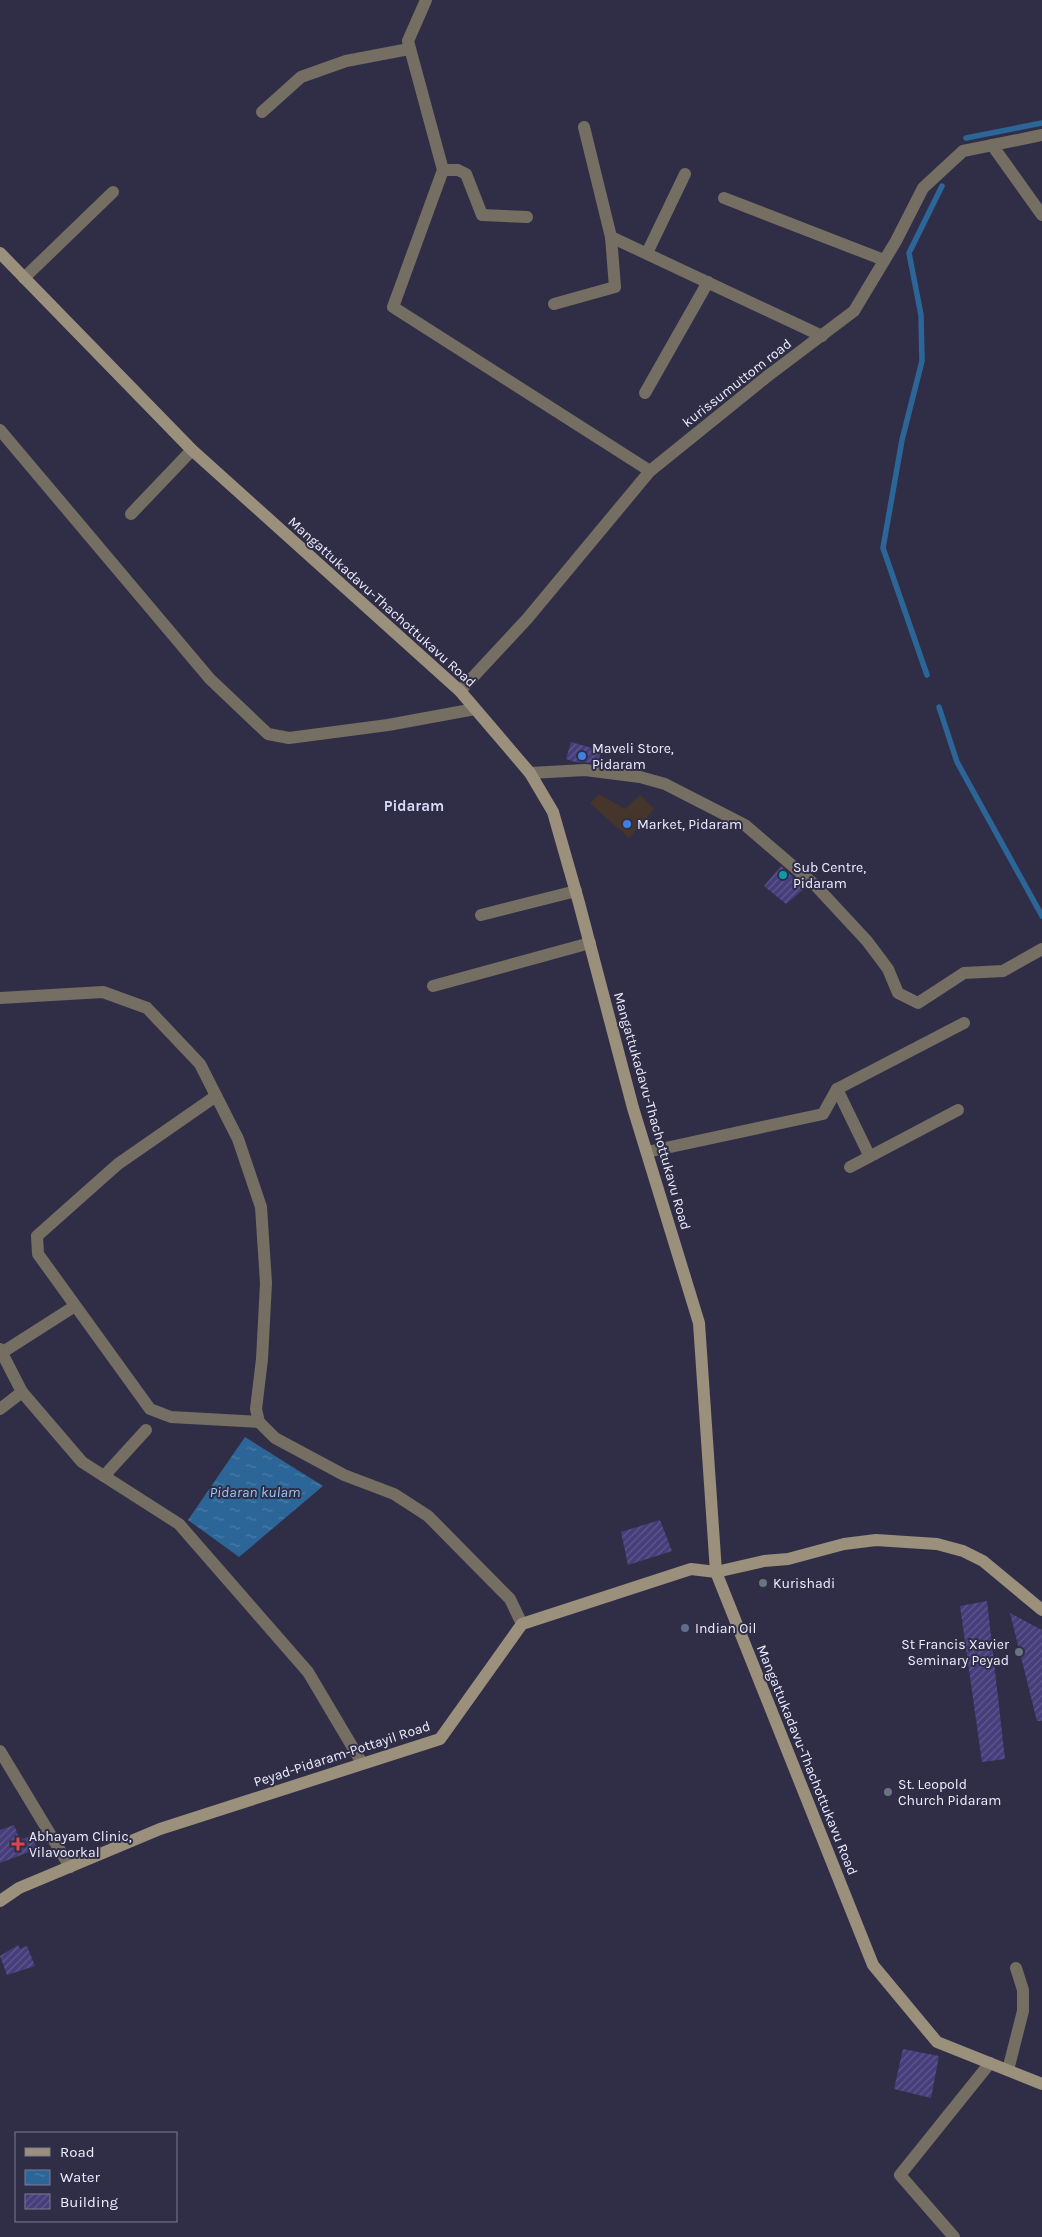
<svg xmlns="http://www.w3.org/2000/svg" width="1042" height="2237" font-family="Karla,sans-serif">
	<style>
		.commercial { fill: #46352b }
		.water { fill: url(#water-ripples) }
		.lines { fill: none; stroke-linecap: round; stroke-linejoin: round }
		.stream { stroke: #2c6698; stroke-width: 5.5 }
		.building { fill: url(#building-hatch) }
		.street { stroke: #756e62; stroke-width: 12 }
		.secondary { stroke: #9a907c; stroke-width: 12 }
		.shop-dot { fill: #3f7fe0; stroke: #302e47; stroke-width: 2 }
		.culture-dot { fill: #0f9aa8; stroke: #302e47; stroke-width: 2 }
		.worship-dot { fill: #6b7280; stroke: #302e47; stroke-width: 2 }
		.service-dot { fill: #5c6f8a; stroke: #302e47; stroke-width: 2 }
		.health-dot { fill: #e0444e; stroke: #302e47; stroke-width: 2 }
		.labels { text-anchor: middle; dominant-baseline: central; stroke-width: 4; stroke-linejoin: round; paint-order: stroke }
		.street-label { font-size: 14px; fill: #eef; stroke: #302e47 }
		.poi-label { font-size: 14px; fill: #eef; stroke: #302e47; text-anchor: start }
		.neighbourhood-label { font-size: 15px; font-weight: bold; fill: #dbdbf9; stroke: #302e47 }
		.water-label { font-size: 15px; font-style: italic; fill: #99c7f3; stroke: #302e47 }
	</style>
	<defs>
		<pattern id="water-ripples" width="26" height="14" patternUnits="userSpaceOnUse" patternTransform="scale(1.25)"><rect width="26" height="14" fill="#2c6698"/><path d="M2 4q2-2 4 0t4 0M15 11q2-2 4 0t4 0" fill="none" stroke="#4b7ca7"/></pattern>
		<pattern id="building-hatch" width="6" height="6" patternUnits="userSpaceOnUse" patternTransform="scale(1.25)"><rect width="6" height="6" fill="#463d7b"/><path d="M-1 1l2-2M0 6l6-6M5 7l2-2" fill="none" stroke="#61598f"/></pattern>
	</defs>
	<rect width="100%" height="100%" fill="#302e47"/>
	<polygon class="commercial" points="599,794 625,809 640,795 654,809 629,838 590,803"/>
	<polygon class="water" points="245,1437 323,1486 239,1557 188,1520"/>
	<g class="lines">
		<g class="stream">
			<polyline points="966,138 1042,123"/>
			<polyline points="927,675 883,548 902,440 922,361 921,315 909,253 942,186"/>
			<polyline points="939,707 957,762 1042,916"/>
		</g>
	</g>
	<g class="building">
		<polygon points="571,742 602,751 597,763 575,762 566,759"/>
		<polygon points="781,866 805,888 786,904 764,886"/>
		<polygon points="660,1520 672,1551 628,1565 621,1532"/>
		<polygon points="987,1601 1005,1759 982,1762 960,1606"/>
		<polygon points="1010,1613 1042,1630 1042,1721 1037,1721"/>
		<polygon points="14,1825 20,1840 32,1835 37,1849 0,1863 0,1830"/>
		<polygon points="18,1945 20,1949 27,1946 35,1966 7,1975 0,1956"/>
		<polygon points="903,2049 939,2056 931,2098 894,2089"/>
	</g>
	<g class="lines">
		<g class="street">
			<polyline points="426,0 408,41 443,170 393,307 650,471"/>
			<polyline points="262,112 301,77 346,61 409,49"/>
			<polyline points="992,145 1042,215"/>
			<polyline points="443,170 458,170 466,174 482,215 527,217"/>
			<polyline points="724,198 884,260"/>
			<polyline points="611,237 822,336"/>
			<polyline points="647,253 685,174"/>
			<polyline points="24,278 113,192"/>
			<polyline points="554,304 615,287 611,237 584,127"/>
			<polyline points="645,393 708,282"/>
			<polyline points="0,430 210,679 268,734 289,738 388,725 475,709"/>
			<polyline points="131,514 192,450"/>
			<polyline points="460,691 527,619 650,471 769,375 854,311 896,241 923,188 963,151 1042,135"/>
			<polyline points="530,773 585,770 640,777 665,784 745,825 815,885 867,941 888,969 898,993 918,1003 964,973 1003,971 1042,949"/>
			<polyline points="481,915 576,891"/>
			<polyline points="433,986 590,943"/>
			<polyline points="0,998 103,992 147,1008 200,1064 238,1139 261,1207 266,1283 262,1359 256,1409 259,1422 275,1438 344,1475 394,1494 428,1516 510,1599 522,1624"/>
			<polyline points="837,1089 869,1155"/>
			<polyline points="216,1096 118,1164 37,1236 38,1254 150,1409 171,1417 259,1422"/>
			<polyline points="647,1152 823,1114 837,1089 964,1023"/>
			<polyline points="850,1167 958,1110"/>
			<polyline points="0,1349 22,1392"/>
			<polyline points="3,1352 75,1306"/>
			<polyline points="0,1409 22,1392 82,1462 179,1524 308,1672 362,1763"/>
			<polyline points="104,1476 146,1430"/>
			<polyline points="0,1751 70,1867"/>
			<polyline points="1008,2070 1023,2011 1023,1990 1016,1968"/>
			<polyline points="954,2237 900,2175 990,2063"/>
		</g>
		<g class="secondary">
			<polyline points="0,253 192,450 460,691 530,773 553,812 579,903 633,1108 699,1323 716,1572 873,1965 937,2042 1042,2084"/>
			<polyline points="0,1901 19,1888 160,1829 440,1739 522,1624 691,1569 716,1572 764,1561 788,1559 844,1544 876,1540 937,1544 963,1551 983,1561 1042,1610"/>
		</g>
	</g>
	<g class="shop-dot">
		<circle cx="582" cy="756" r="5"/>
		<circle cx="627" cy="824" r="5"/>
	</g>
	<circle class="culture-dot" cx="783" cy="875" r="5"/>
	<g class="worship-dot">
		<circle cx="763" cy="1583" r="5"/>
		<circle cx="1019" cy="1652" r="5"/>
		<circle cx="888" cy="1792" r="5"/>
	</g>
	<circle class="service-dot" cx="685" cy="1628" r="5"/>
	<path class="health-dot" d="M15.5 1836.5h5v5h5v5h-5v5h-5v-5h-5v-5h5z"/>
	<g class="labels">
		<g class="street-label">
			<text transform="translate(737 383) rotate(-38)">kurissumuttom road</text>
			<text transform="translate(382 602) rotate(42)">Mangattukadavu-Thachottukavu Road</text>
			<text transform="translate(652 1111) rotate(74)">Mangattukadavu-Thachottukavu Road</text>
			<text transform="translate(342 1754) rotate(-18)">Peyad-Pidaram-Pottayil Road</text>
			<text transform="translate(807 1760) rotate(68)">Mangattukadavu-Thachottukavu Road</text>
		</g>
		<g class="poi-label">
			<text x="592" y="748">Maveli Store,<tspan x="592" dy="16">Pidaram</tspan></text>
			<text x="637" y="824">Market, Pidaram</text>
			<text x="793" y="867">Sub Centre,<tspan x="793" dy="16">Pidaram</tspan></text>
			<text x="773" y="1583">Kurishadi</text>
			<text x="695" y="1628">Indian Oil</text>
			<text x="1009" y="1644" text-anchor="end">St Francis Xavier<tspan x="1009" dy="16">Seminary Peyad</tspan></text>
			<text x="898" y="1784">St. Leopold<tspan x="898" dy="16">Church Pidaram</tspan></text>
			<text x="29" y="1836">Abhayam Clinic,<tspan x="29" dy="16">Vilavoorkal</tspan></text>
		</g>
		<g class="neighbourhood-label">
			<text x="414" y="806">Pidaram</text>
		</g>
		<g class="water-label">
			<text x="255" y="1492">Pidaran kulam</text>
		</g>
	</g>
	<rect x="15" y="2132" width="162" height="90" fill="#302e47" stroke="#7c7b91"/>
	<rect x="25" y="2148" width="25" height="8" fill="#9a907c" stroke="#7c7b91"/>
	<text x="60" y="2157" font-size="15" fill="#eeeeff">Road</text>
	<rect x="25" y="2170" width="25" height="15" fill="url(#water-ripples)" stroke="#7c7b91"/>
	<text x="60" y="2182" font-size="15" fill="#eeeeff">Water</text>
	<rect x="25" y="2194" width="25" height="15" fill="url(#building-hatch)" stroke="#7c7b91"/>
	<text x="60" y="2207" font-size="15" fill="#eeeeff">Building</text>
</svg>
